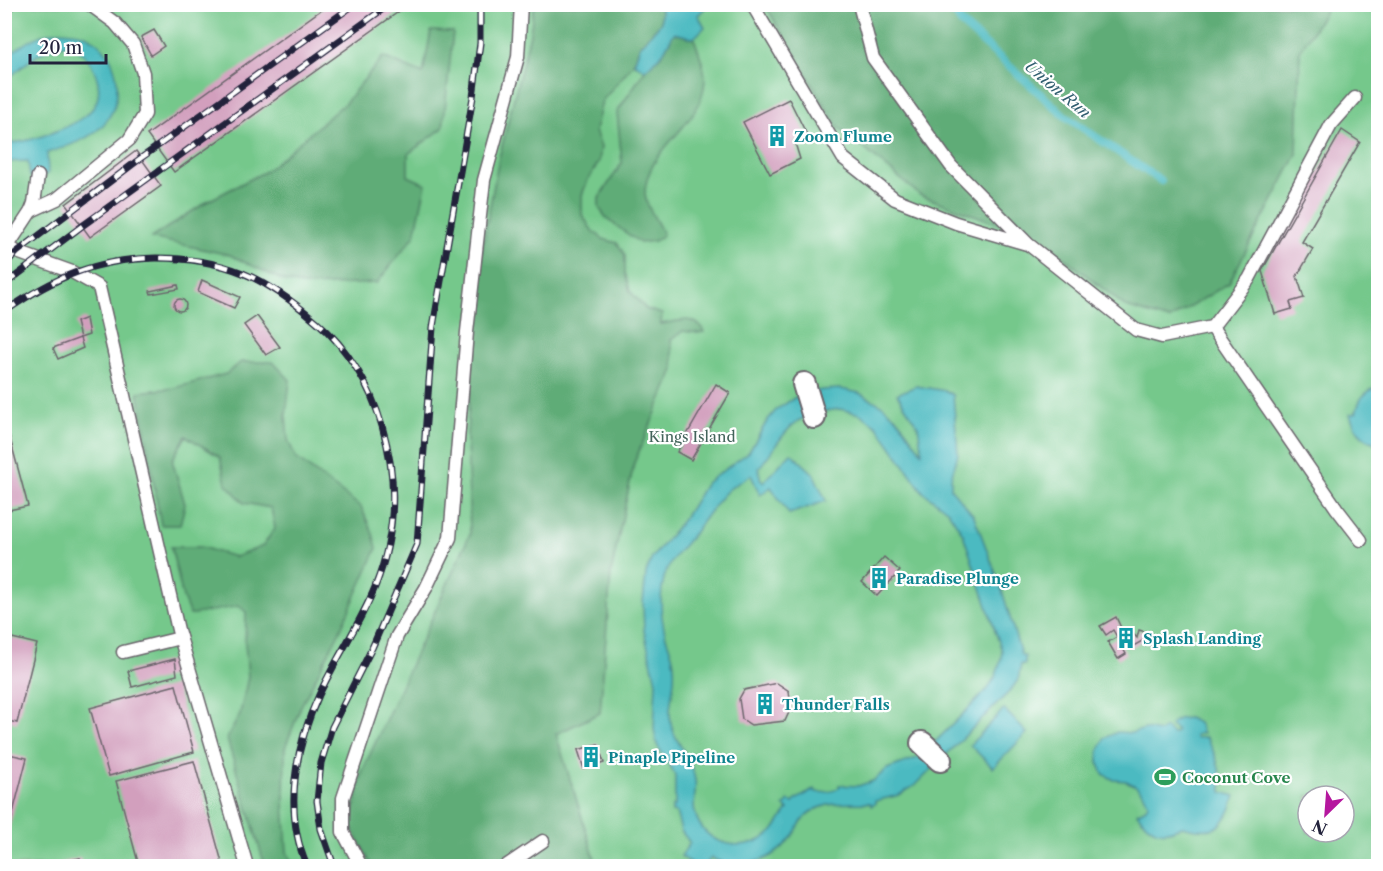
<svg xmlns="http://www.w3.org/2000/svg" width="1383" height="871" font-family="'Libre Caslon Text',serif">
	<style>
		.green { fill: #74c88b; stroke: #4b7563; stroke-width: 1.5; fill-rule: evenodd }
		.forest { fill: #5fac77; stroke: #406759; stroke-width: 1.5 }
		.water { fill: #4bbac1; stroke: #366e7e; stroke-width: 1.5; fill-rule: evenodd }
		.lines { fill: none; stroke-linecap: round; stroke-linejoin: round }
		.stream { stroke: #4bbac1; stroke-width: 8 }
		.building { fill: #d29fbd }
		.lane-casing { stroke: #6b656c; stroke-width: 15 }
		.street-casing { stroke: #6b656c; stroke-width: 26 }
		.lane { stroke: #fff; stroke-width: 12 }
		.street { stroke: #fff; stroke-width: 22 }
		.rail-casing { stroke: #22223b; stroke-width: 7 }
		.rail { stroke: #fff; stroke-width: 4.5; stroke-dasharray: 14; stroke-linecap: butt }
		.labels { text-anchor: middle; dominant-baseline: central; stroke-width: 4.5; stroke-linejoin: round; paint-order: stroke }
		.culture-label { font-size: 15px; font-weight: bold; fill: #0d838f; stroke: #fff; text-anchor: start }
		.park-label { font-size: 15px; fill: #43645b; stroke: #fff }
		.leisure-label { font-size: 15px; font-weight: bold; fill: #27864d; stroke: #fff; text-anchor: start }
		.water-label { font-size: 16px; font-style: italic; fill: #325f71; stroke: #fff }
	</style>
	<rect width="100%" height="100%" fill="#fff"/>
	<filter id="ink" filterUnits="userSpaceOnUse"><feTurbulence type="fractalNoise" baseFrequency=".0167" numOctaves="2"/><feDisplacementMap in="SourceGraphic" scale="12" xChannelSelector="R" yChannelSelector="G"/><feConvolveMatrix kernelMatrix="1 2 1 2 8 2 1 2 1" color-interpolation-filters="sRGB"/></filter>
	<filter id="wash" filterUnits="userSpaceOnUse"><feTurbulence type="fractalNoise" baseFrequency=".008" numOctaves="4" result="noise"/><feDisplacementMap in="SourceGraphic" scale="24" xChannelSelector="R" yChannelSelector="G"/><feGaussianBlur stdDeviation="1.35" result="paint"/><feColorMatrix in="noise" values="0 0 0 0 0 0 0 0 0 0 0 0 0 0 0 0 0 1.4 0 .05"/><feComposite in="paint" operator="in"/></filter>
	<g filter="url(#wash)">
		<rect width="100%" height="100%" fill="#f3e2c6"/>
		<path class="green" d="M 5,5 L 1378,5 L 1378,866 L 5,866 ZM 1308,796 L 1344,796 L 1344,832 L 1308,832 Z"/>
		<g class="forest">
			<path d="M 534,5 L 661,5 L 661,23 L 640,45 L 634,63 L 602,101 L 595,131 L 601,147 L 599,162 L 588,179 L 582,195 L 582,214 L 591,229 L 603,239 L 617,243 L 625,255 L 625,272 L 630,291 L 646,309 L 662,314 L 661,324 C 677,321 696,314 704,332 L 698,333 L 683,331 L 671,340 L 674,370 L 634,463 L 611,573 L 600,713 L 556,734 L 597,866 L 372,866 L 351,826 L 362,772 L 470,534 L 467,436 L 477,276 L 499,158 L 530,34 Z"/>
			<polygon points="763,5 1329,5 1300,51 1297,154 1229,283 1169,320 1126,307 1042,240 920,195 837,126 770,13"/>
			<polygon points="431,31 453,32 443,128 408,154 408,176 426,184 415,235 377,283 309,286 286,282 230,255 151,238 208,201 266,171 345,103 383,57 423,74"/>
			<path d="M 674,33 L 694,38 C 698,50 705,66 705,79 C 703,127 647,146 645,192 C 645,207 659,222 663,235 L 654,241 L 640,243 L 607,219 L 599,208 L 599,198 L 622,163 L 617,112 L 645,70 L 663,53 Z"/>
			<polygon points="241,362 273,362 290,380 286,416 288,440 296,458 361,507 373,534 377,548 339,633 301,706 285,748 284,802 287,852 294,866 265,866 227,739 240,714 248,677 245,643 246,612 239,606 190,615 183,598 171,547 201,547 235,557 263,546 275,528 271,508 244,503 226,484 220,457 186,436 172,460 185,504 180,525 161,525 138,392 174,388 226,374"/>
		</g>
		<g class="water">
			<polygon points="661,5 708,5 698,15 705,27 694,38 674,33 663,53 645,70 634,63 640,46 661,23"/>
			<path d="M 60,31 C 72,32 85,32 95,41 C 120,60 125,99 104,124 C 91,139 66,147 47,153 L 48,174 L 30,177 L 28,161 L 5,162 L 5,144 C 29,142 77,128 93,108 C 110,87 86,38 58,46 C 38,51 21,68 5,81 L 4,58 C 22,45 37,33 60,31 Z"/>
			<path d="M 916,386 L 946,391 L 953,395 L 958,454 L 951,478 L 951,489 L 974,516 L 1001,587 L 1021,655 L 1025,656 L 1025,664 L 1021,664 L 1018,680 L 1010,691 L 916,785 L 899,795 L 875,801 L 875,804 L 871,806 L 870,803 C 852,804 835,801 819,808 C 803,814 800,826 791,838 C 772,863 739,871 711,858 L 705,866 L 695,866 L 681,856 L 690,843 L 681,831 L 676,812 L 672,812 L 672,806 L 675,806 L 675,775 L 657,745 L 654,729 L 656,682 L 644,631 L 643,603 L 646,573 L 652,558 L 685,517 L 706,483 L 749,452 L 767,421 L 777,409 L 799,395 L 822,390 L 841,389 L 859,393 L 882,405 L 897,418 L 922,453 L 918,426 L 897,394 ZM 840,409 L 860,414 L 877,426 L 923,492 L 948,511 L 963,534 L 1002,651 C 1000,669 995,680 984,693 L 920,757 L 887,769 L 873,781 L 858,786 L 839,785 L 839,788 C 833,792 823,793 816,792 L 815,789 L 797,799 L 793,803 L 789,801 L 784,806 L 788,810 C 782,816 777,828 772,832 C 748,854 703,848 695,812 C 692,802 697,791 695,780 C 692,757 672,741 670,717 C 669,700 676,685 674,667 C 674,657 669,647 666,637 C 661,618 659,597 664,578 C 669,559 683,548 694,533 C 705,519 715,502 728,490 C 735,484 744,480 751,475 L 760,495 L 771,487 L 789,514 L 826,501 L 813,473 L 791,453 L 763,482 L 760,478 L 759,468 C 789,430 788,415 840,409 Z"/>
			<path d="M 1373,389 L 1378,389 L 1378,444 C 1362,439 1355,430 1350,414 L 1356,413 C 1359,401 1361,395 1373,389 Z"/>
			<polygon points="1004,709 1027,733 993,768 970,745"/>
			<path d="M 1188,718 L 1198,723 L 1203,733 L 1195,735 L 1196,738 L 1206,737 C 1217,756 1221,771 1222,792 L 1235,796 C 1225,829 1215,835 1182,826 C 1161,837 1150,831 1137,813 L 1146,808 L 1148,803 L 1143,793 L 1136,786 L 1126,781 L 1114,780 L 1103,774 L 1098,761 L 1099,750 L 1105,738 L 1117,732 L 1132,733 L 1145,729 L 1159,732 L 1165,728 L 1173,734 L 1177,731 L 1170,725 L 1178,719 Z"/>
		</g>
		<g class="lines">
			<polyline class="stream" points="950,4 961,23 1065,116 1161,181"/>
		</g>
		<g id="blocks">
			<g class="building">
				<polygon points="328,5 408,5 174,172 147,135"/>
				<polygon points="154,30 164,46 151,55 141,37"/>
				<polygon points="789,99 807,135 795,143 800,159 770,174 743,122"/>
				<polygon points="1342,130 1360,142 1302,242 1313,249 1297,276 1304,298 1290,302 1292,309 1275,314 1262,271"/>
				<polygon points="136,151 161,186 90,237 66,204"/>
				<polygon points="202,280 240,297 234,308 198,292"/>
				<polygon points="178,285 179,289 151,294 150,291"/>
				<circle cx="180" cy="305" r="6"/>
				<polygon points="257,316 280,347 266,355 244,325"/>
				<polygon points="86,318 89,335 80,338 83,348 58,359 53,348 80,338 76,322"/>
				<polygon points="716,384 730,393 691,460 677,452"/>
				<polygon points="4,416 28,506 4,511"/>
				<polygon points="884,557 900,571 877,596 862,582"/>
				<polygon points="1116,617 1123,632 1130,630 1137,638 1139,630 1152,634 1149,644 1142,641 1130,648 1126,640 1121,645 1126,654 1118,659 1108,642 1117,637 1113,630 1106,635 1100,626"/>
				<polygon points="4,636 37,644 17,723 4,720"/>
				<polygon points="175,659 177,675 132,687 128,671"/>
				<polygon points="777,683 789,691 791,708 785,721 751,725 742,719 739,699 744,690"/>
				<polygon points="176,685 194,752 109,776 90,708"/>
				<polygon points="598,744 604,763 584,769 578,750"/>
				<polygon points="4,753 27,758 5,844 4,844"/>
				<polygon points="194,761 223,866 139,866 116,781"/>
				<polygon points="80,858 82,866 50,866"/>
			</g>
		</g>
	</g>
	<g filter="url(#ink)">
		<use href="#blocks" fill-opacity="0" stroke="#6b656c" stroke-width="1.5"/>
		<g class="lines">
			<defs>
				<g id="lane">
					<polyline points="752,4 843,158 895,199 956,223 1027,244"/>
					<polyline points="859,4 873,58 951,166 1028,244 1136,330 1162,337 1212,327 1249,279 1331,125 1355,98"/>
					<polyline points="38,176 34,203 31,211 8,246 17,252 72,272 99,287 178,630 247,866"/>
					<polyline points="31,211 57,199 129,140 145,114 143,73 133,44 115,23 89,4"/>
					<polyline points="1212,327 1337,509 1361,540"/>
					<polyline points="123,652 180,638"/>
					<polyline points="361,866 343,832 343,798 397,636 426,588 450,538 467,332 484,180 518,57 521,4"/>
					<polyline points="506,866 543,841"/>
				</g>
				<g id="street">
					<polyline points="804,384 814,417"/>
					<polyline points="922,743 940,760"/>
				</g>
			</defs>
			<use href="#lane" class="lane-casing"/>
			<use href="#street" class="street-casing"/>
			<use href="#lane" class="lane"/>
			<use href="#street" class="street"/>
			<defs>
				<g id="rail">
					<polyline points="4,11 16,4"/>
					<polyline points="4,265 17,252 141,158 355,4"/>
					<polyline points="4,285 82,226 390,4"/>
					<path d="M 4,312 C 53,278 95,259 156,258 C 225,258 265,277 316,321 C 348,348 371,387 382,426 C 398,480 396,535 375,587 C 360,624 336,658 319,695 C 295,747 283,812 307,866"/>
					<polyline points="334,866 321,829 317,801 321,763 332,727 372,648 417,544 433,327 473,97 480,43 480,4"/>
				</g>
			</defs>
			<use href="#rail" class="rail-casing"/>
			<use href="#rail" class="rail"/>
		</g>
	</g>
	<defs>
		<symbol id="building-bare" viewBox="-9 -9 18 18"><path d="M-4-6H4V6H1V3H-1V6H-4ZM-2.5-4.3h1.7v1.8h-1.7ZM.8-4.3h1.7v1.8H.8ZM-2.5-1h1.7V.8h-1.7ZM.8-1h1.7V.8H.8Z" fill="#0f9aa8" stroke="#fff" stroke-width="2.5" paint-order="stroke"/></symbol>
		<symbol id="stadium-bare" viewBox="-9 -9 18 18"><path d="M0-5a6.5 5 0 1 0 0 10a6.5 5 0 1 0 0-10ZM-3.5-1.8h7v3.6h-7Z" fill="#2e9e5b" stroke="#fff" stroke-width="2.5" paint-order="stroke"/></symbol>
	</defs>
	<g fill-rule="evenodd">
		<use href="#building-bare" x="762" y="121" width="30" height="30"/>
		<use href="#building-bare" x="864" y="563" width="30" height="30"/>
		<use href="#building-bare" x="1111" y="623" width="30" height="30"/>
		<use href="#building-bare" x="750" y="689" width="30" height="30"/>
		<use href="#building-bare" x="576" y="742" width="30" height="30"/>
		<use href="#stadium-bare" x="1150" y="762" width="30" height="30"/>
	</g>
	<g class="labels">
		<g class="culture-label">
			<text x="794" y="136">Zoom Flume</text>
			<text x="896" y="578">Paradise Plunge</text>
			<text x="1143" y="638">Splash Landing</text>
			<text x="782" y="704">Thunder Falls</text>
			<text x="608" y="757">Pinaple Pipeline</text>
		</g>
		<g class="park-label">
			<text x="692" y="436">Kings Island</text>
		</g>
		<g class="leisure-label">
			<text x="1182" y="777">Coconut Cove</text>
		</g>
		<g class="water-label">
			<text transform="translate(1058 89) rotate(40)">Union Run</text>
		</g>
	</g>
	<rect width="1383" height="871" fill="none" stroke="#fff" stroke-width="24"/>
	<g transform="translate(1326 814) rotate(205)"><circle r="28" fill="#ffffff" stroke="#a7a7b1" stroke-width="1.5"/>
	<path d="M0-4.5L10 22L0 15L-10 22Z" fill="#b5179e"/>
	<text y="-9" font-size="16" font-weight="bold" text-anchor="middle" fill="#22223b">N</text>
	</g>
	<path d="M30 54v9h76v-9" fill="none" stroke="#22223b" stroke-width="3"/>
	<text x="39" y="54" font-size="18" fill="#22223b" stroke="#ffffff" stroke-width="4.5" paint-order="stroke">20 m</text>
</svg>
